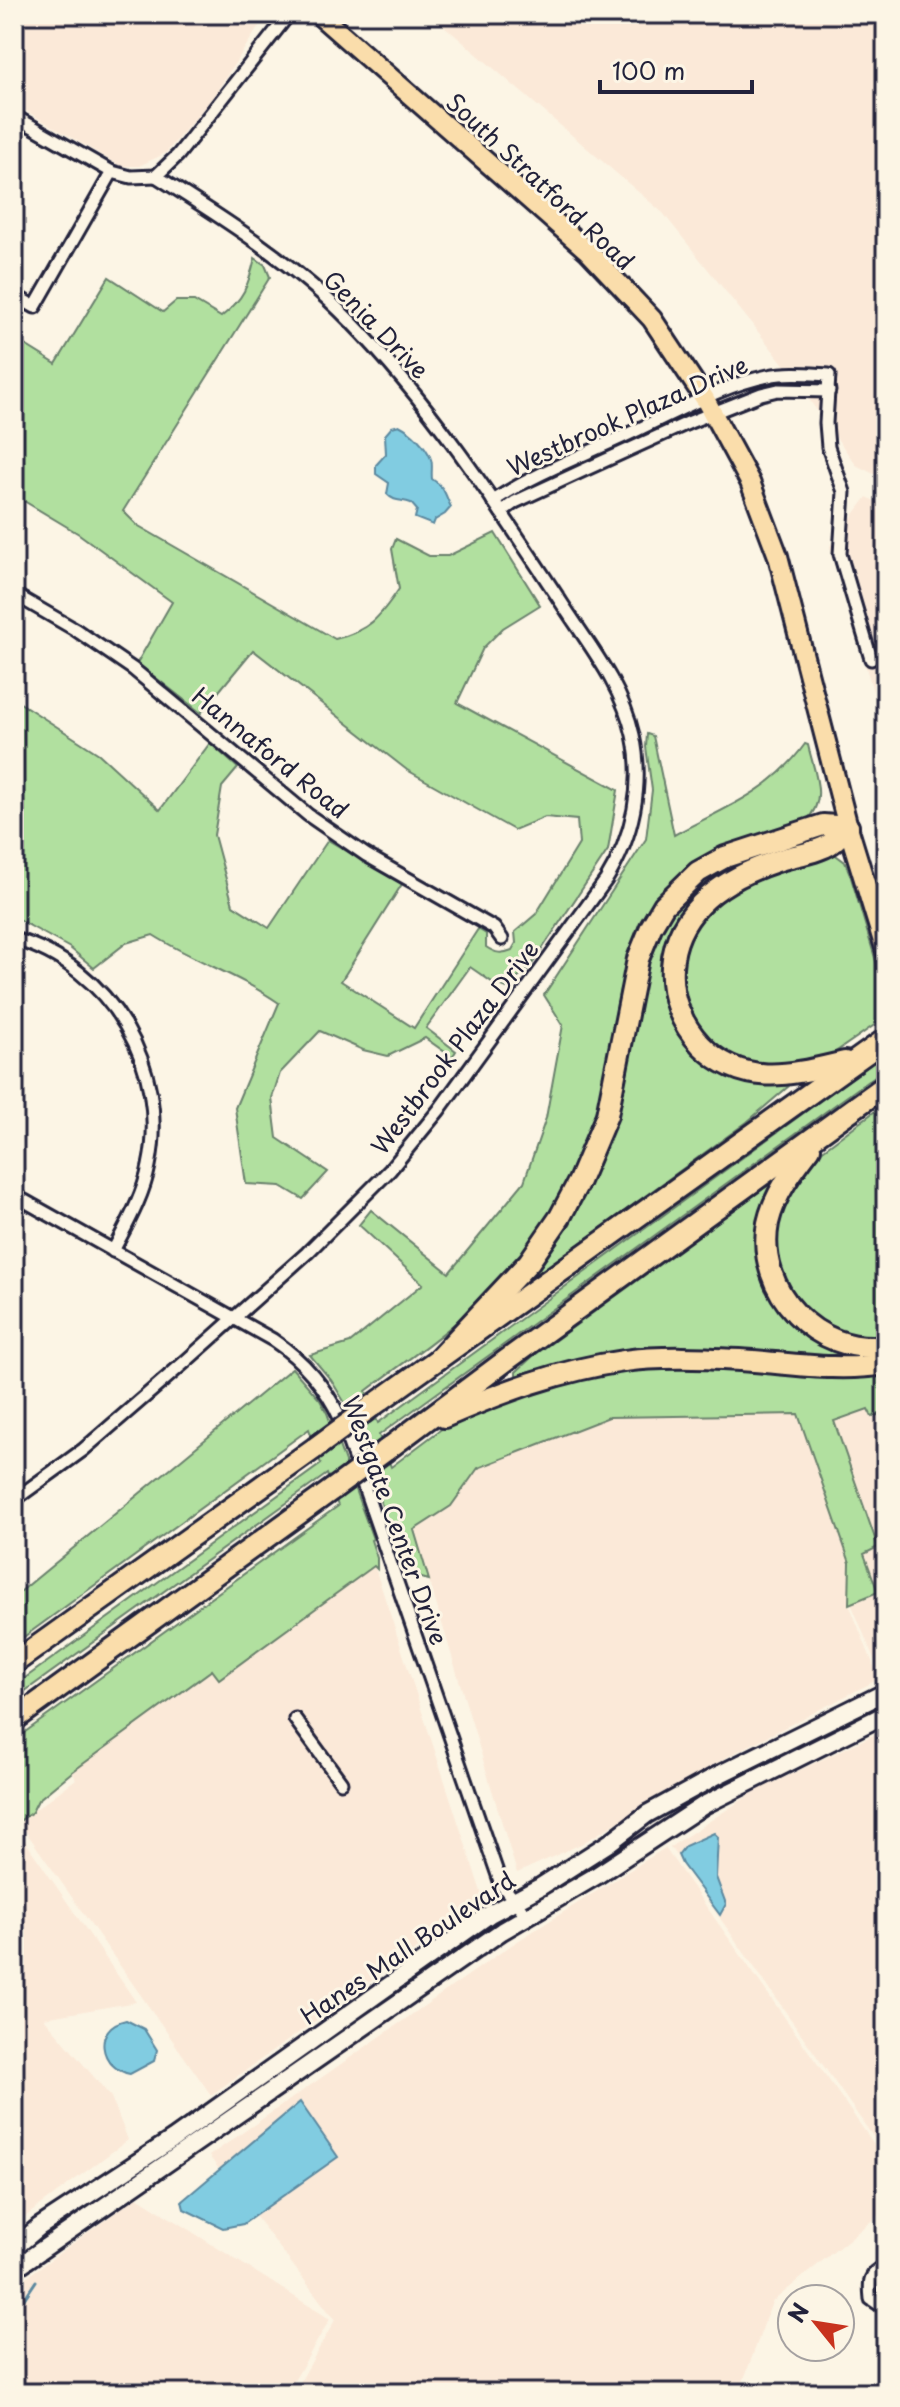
<svg xmlns="http://www.w3.org/2000/svg" width="900" height="2407" font-family="'Playpen Sans',sans-serif">
	<style>
		.built { fill: #fbe9d8 }
		.green { fill: #b1e09f; stroke: #6a816d; stroke-width: 2 }
		.water { fill: #81cce1; stroke: #5b889f; stroke-width: 2 }
		.lines { fill: none; stroke-linecap: round; stroke-linejoin: round }
		.stream { stroke: #5b889f; stroke-width: 3 }
		.street-casing { stroke: #22223b; stroke-width: 17 }
		.secondary-casing { stroke: #22223b; stroke-width: 22 }
		.primary-casing { stroke: #22223b; stroke-width: 24 }
		.highway-casing { stroke: #22223b; stroke-width: 26 }
		.street { stroke: #fcf5e5; stroke-width: 11 }
		.secondary { stroke: #fcf5e5; stroke-width: 16 }
		.primary { stroke: #faddab; stroke-width: 18 }
		.highway { stroke: #faddab; stroke-width: 20 }
		.highway-bridge-casing { stroke: #22223b; stroke-width: 26; stroke-linecap: butt }
		.highway-bridge { stroke: #faddab; stroke-width: 20 }
		.labels { text-anchor: middle; dominant-baseline: central; stroke-width: 6; stroke-linejoin: round; paint-order: stroke }
		.street-label { font-size: 24px; fill: #22223b; stroke: #fcf5e5 }
	</style>
	<rect width="100%" height="100%" fill="#fcf5e5"/>
	<filter id="ink" filterUnits="userSpaceOnUse"><feTurbulence type="fractalNoise" baseFrequency=".0125" numOctaves="2"/><feDisplacementMap in="SourceGraphic" scale="16" xChannelSelector="R" yChannelSelector="G"/><feConvolveMatrix kernelMatrix="1 2 1 2 8 2 1 2 1" color-interpolation-filters="sRGB"/></filter>
	<g filter="url(#ink)">
		<g class="built">
			<polygon points="14,14 267,14 213,97 166,153 139,166 120,166 14,104"/>
			<polygon points="430,14 886,14 886,480 856,465 783,363 663,213"/>
			<polygon points="867,497 886,507 886,735 830,546"/>
			<polygon points="868,1409 872,1417 886,1412 886,1679 883,1681 851,1603 877,1592 864,1554 878,1547 834,1421"/>
			<polygon points="798,1414 850,1563 849,1604 879,1679 727,1757 581,1844 517,1873 414,1530 451,1506 478,1468 609,1417"/>
			<polygon points="374,1565 484,1901 211,2095 19,1822 76,1779 72,1772 213,1670 219,1679"/>
			<polygon points="886,1729 886,2155 670,1847 754,1792"/>
			<polygon points="14,1825 136,2002 44,2018 111,2097 128,2140 14,2225"/>
			<polygon points="665,1848 886,2161 886,2209 772,2302 739,2393 294,2393 335,2320 209,2156 513,1944"/>
			<polygon points="137,2197 330,2319 287,2393 14,2393 14,2286"/>
		</g>
		<g class="green">
			<path d="M 255,258 L 265,265 L 270,277 L 123,511 L 137,525 L 335,639 C 369,631 379,618 399,589 L 392,549 L 396,539 L 429,556 L 448,556 L 495,533 L 540,605 L 503,628 L 483,648 L 457,703 L 618,790 L 608,850 L 530,967 L 507,988 L 492,982 L 470,967 L 426,1028 L 456,1051 L 452,1057 L 425,1038 L 388,1056 L 363,1050 L 320,1031 L 280,1073 L 272,1098 L 277,1138 L 328,1172 L 303,1199 L 281,1186 L 246,1184 L 235,1108 L 279,1003 C 239,975 194,961 153,935 L 126,943 L 94,968 L 70,948 L 14,917 L 14,699 L 99,754 L 160,810 L 210,743 L 238,768 L 222,787 L 214,835 L 233,905 L 269,928 L 328,840 L 402,884 L 341,981 L 414,1028 L 478,929 L 486,934 L 486,947 C 496,954 502,954 512,950 L 516,943 L 515,932 L 536,914 L 579,844 L 577,820 L 545,817 L 514,830 L 407,770 L 253,650 L 201,713 L 137,663 L 172,602 L 79,534 L 14,495 L 14,338 L 56,364 L 109,277 L 163,312 L 176,301 L 194,301 L 221,317 C 244,299 248,286 255,258 Z"/>
			<path d="M 647,734 L 653,736 L 674,835 C 724,808 771,792 805,744 L 808,745 C 814,772 829,801 805,821 L 691,867 L 677,878 L 660,898 L 624,989 L 620,989 C 612,1035 606,1082 591,1126 C 572,1182 541,1234 502,1278 C 464,1322 412,1356 366,1391 L 378,1423 L 886,1053 L 886,1068 L 379,1435 L 391,1467 L 444,1427 L 495,1401 L 620,1368 L 707,1368 L 830,1378 L 886,1374 L 886,1412 L 872,1417 L 868,1409 L 834,1421 L 878,1547 L 864,1554 L 878,1592 L 849,1604 L 850,1563 L 798,1414 L 609,1417 L 478,1468 L 451,1506 L 414,1530 L 429,1580 L 410,1575 L 405,1570 L 345,1403 L 331,1380 L 310,1355 L 350,1343 L 423,1284 L 359,1225 L 371,1210 L 449,1273 L 524,1182 L 546,1118 L 563,1025 L 544,995 L 646,839 L 652,790 L 646,747 Z"/>
			<polygon points="833,853 845,862 850,874 883,985 886,1017 831,1055 789,1070 739,1063 703,1039 677,984 689,927 731,886"/>
			<polygon points="706,877 712,882 704,889 670,938 684,1032 789,1086 747,1122 527,1282 523,1277 568,1217 650,945 672,903"/>
			<polygon points="886,1103 886,1339 844,1337 803,1313 775,1264 777,1211 800,1171 820,1152"/>
			<polygon points="770,1184 774,1189 773,1295 864,1358 733,1351 516,1378 516,1372 532,1357"/>
			<polygon points="292,1368 320,1400 327,1413 373,1539 371,1540 377,1558 377,1569 374,1566 219,1679 212,1670 72,1772 38,1800 32,1812 14,1825 14,1740 338,1506 327,1474 14,1699 14,1686 321,1464 309,1429 14,1644 14,1597"/>
		</g>
		<g class="water">
			<path d="M 399,425 C 411,431 426,445 431,459 C 433,464 431,472 432,479 C 445,487 445,495 451,507 L 445,514 L 435,520 L 433,525 L 415,518 L 417,510 L 411,503 C 402,499 395,503 387,494 L 389,483 L 376,474 L 376,465 L 386,454 L 385,435 L 392,427 Z"/>
			<polygon points="714,1833 718,1837 716,1877 726,1904 720,1915 682,1864 678,1855 685,1846"/>
			<path d="M 126,2020 L 144,2029 L 157,2050 L 154,2061 L 130,2074 C 99,2068 92,2027 126,2020 Z"/>
			<polygon points="300,2102 338,2157 243,2224 223,2228 184,2209 182,2201"/>
		</g>
		<g class="lines">
			<polyline class="stream" points="14,2314 36,2281"/>
			<defs>
				<g id="street">
					<polyline points="14,116 112,172 131,177 156,176 178,155 289,14"/>
					<polyline points="14,295 35,307 112,172"/>
					<path d="M 493,501 C 537,472 589,453 637,430 C 678,411 723,385 768,376 C 788,372 809,374 829,375 L 826,423 L 828,447 L 844,492 L 840,554 L 871,659"/>
					<polyline points="501,512 515,502 582,471 690,422 761,394 778,390 829,391"/>
					<polyline points="14,594 76,630 133,669 308,815 366,855 494,928 502,939"/>
					<path d="M 14,939 C 111,966 170,1069 149,1166 C 143,1197 127,1224 113,1251"/>
					<path d="M 14,1195 L 273,1340 C 303,1360 326,1387 341,1420 L 501,1884 L 527,1916"/>
					<path d="M 14,1500 L 83,1450 L 186,1361 L 307,1253 L 390,1170 L 439,1110 L 606,880 C 633,837 644,785 633,735 C 622,685 588,644 561,602 C 497,505 432,405 350,321 C 294,263 223,218 156,176"/>
					<polyline points="295,1719 341,1782"/>
					<path d="M 886,2266 C 869,2273 869,2281 871,2299 L 886,2309"/>
				</g>
				<g id="secondary">
					<polyline points="14,2248 39,2227 173,2139 490,1914 540,1887 609,1843 647,1814 718,1775 886,1692"/>
					<polyline points="14,2269 502,1931 596,1876 704,1805 886,1714"/>
				</g>
				<polyline id="primary" points="318,14 588,251 652,319 705,399 750,482 778,556 848,827 886,951"/>
				<g id="highway">
					<path d="M 845,1062 C 794,1074 744,1089 701,1045 C 681,1024 670,996 672,967 C 676,906 731,875 783,859 C 797,855 818,852 830,844 C 836,840 842,833 848,827"/>
					<path d="M 810,1148 C 793,1170 774,1195 768,1223 C 755,1291 817,1356 886,1346"/>
					<polyline points="438,1359 529,1262 560,1217 579,1181 607,1115 638,959 651,927 664,905 698,872 725,857 823,825 848,827"/>
					<polyline points="371,1407 886,1039"/>
					<path d="M 444,1417 C 502,1392 560,1370 624,1361 C 662,1356 702,1358 740,1360 C 789,1363 837,1372 886,1364"/>
					<polyline points="385,1451 508,1359 886,1085"/>
					<polyline points="14,1663 315,1448"/>
					<polyline points="14,1720 333,1489"/>
				</g>
			</defs>
			<use href="#street" class="street-casing"/>
			<use href="#secondary" class="secondary-casing"/>
			<use href="#primary" class="primary-casing"/>
			<use href="#highway" class="highway-casing"/>
			<use href="#street" class="street"/>
			<use href="#secondary" class="secondary"/>
			<use href="#primary" class="primary"/>
			<use href="#highway" class="highway"/>
			<defs>
				<g id="highway-bridge">
					<polyline points="315,1448 371,1407"/>
					<polyline points="333,1489 385,1451"/>
				</g>
			</defs>
			<use href="#highway-bridge" class="highway-bridge-casing"/>
			<use href="#highway-bridge" class="highway-bridge"/>
		</g>
	</g>
	<g class="labels">
		<g class="street-label">
			<text transform="translate(541 181) rotate(43)">South Stratford Road</text>
			<text transform="translate(377 324) rotate(46)">Genia Drive</text>
			<text transform="translate(627 415) rotate(-24)">Westbrook Plaza Drive</text>
			<text transform="translate(271 752) rotate(39)">Hannaford Road</text>
			<text transform="translate(454 1047) rotate(-53)">Westbrook Plaza Drive</text>
			<text transform="translate(396 1520) rotate(70)">Westgate Center Drive</text>
			<text transform="translate(407 1947) rotate(-34)">Hanes Mall Boulevard</text>
		</g>
	</g>
	<rect width="900" height="2407" fill="none" stroke="#fcf5e5" stroke-width="48"/>
	<rect x="24" y="24" width="852" height="2359" fill="none" stroke="#22223b" stroke-width="3" filter="url(#ink)"/>
	<g transform="translate(816 2323) rotate(300)"><circle r="38" fill="#fcf5e5" stroke="#a5a1a1" stroke-width="2"/>
	<path d="M0-6L14 30L0 20L-14 30Z" fill="#c8321e"/>
	<text y="-12" font-size="22" font-weight="bold" text-anchor="middle" fill="#22223b">N</text>
	</g>
	<path d="M600 80v12h152v-12" fill="none" stroke="#22223b" stroke-width="4"/>
	<text x="612" y="80" font-size="24" fill="#22223b" stroke="#fcf5e5" stroke-width="6" paint-order="stroke">100 m</text>
</svg>
